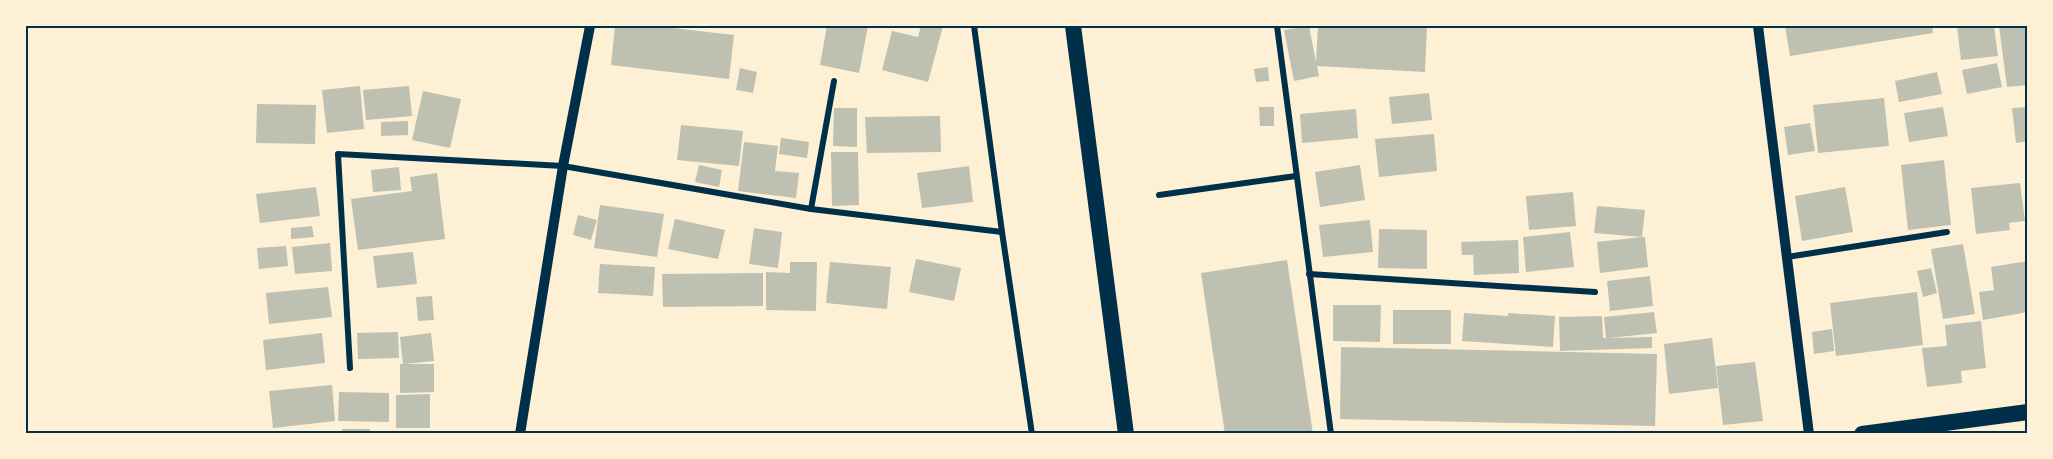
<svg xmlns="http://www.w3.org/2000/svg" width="2053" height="459" font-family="Manrope,sans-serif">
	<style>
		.building { fill: #bec0b2 }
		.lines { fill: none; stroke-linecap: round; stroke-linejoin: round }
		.minor { stroke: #003049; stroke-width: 6 }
		.tertiary { stroke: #003049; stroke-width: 10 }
		.trunk { stroke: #003049; stroke-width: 16 }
		.neatline { fill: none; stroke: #003049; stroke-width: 2 }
	</style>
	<rect width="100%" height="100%" fill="#fdf0d5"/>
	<g class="building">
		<polygon points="615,26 655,26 734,35 729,79 611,65"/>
		<polygon points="827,26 868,26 859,73 820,65"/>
		<polygon points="921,26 943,26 928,82 882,70 892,31 918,37"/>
		<polygon points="1309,26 1316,62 1318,26 1427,26 1425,72 1317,66 1319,76 1294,81 1284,30"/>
		<polygon points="1785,26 1932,26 1933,33 1790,56"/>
		<polygon points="1957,26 1994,26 1998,56 1961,60"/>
		<polygon points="1999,26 2025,26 2028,39 2028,85 2007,87"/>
		<polygon points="1997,63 2002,87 1967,94 1962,70"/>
		<polygon points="1268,67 1269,81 1256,82 1254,69"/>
		<polygon points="740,68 757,72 753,93 736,90"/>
		<polygon points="1937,72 1942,94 1899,102 1895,81"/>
		<polygon points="360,86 364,129 327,133 322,90"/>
		<polygon points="409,86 412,116 366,120 363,90"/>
		<polygon points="423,91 461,99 450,148 412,140"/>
		<polygon points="1429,93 1432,120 1392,124 1389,97"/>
		<polygon points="1884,98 1889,146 1818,153 1813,105"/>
		<polygon points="257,104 316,105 315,144 256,143"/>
		<polygon points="1259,107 1274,107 1274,126 1260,126"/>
		<polygon points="1943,107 1948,136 1909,142 1904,113"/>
		<polygon points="2028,107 2028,141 2016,143 2012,108"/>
		<polygon points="834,108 857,108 857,147 833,146"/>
		<polygon points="1356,109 1358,138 1302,143 1300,114"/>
		<polygon points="940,116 941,152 867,153 865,117"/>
		<polygon points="408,121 408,135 381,136 381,122"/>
		<polygon points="1810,123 1815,151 1788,155 1784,127"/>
		<polygon points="681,125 743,131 739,166 677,160"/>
		<polygon points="1434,134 1437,171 1379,177 1375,139"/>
		<polygon points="781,138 809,142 807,158 779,154"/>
		<polygon points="744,142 778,146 775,171 799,173 796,198 738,191"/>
		<polygon points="831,152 858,152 859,205 832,206"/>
		<polygon points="1944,160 1951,225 1908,230 1901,165"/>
		<polygon points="699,165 722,170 719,187 695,182"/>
		<polygon points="1360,165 1365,200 1320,207 1315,172"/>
		<polygon points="969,166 973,202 922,208 917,173"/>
		<polygon points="399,167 401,190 373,192 371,170"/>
		<polygon points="437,173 445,239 358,250 351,199 412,191 410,177"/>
		<polygon points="2020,183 2025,221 2009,223 2010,230 1976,234 1971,188"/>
		<polygon points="316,187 320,216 260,223 256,194"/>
		<polygon points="1845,187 1853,232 1802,241 1795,196"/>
		<polygon points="1573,192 1576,226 1529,230 1526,196"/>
		<polygon points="600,205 664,214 657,257 594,248"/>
		<polygon points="1597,206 1645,210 1642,237 1645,237 1648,267 1600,273 1597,242 1642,237 1594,233"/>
		<polygon points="578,215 597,220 591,240 573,235"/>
		<polygon points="675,219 725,230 718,259 668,249"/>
		<polygon points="1370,220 1373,252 1323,257 1319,225"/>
		<polygon points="312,226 314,237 291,239 291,228"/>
		<polygon points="754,228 782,232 778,268 749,264"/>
		<polygon points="1379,229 1427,230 1427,269 1378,268"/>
		<polygon points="1570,232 1574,267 1526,272 1523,237"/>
		<polygon points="1518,240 1519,273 1474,275 1473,255 1462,255 1461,242"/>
		<polygon points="330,243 332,271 295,274 292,247"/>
		<polygon points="1963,244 1975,314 1943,319 1931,249"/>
		<polygon points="286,246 288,266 259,269 257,248"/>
		<polygon points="413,252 417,284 377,288 373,256"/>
		<polygon points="916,259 961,268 954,301 909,292"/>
		<polygon points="1287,260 1313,434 1225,434 1201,273"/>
		<polygon points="2028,261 2028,312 1983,320 1979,292 1994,290 1991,267"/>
		<polygon points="790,262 817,262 816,311 766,310 766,272 790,273"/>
		<polygon points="830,262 891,267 887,309 826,303"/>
		<polygon points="600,264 655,267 653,296 598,293"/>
		<polygon points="1931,268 1937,293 1923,297 1917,271"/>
		<polygon points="763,273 763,306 663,307 662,274"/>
		<polygon points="1650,276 1653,306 1610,311 1607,281"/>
		<polygon points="328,287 332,317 269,324 266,293"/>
		<polygon points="1917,292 1923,345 1836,356 1830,303"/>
		<polygon points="432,296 434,320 418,321 416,297"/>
		<polygon points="1333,305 1381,305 1380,342 1333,341"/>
		<rect x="1393" y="310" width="58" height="34"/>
		<polygon points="1654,312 1657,333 1609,338 1652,337 1652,348 1560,351 1559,317 1602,316 1603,338 1606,338 1604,317"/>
		<polygon points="1464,313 1508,316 1508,313 1555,316 1553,347 1462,341"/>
		<polygon points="1981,321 1986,368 1961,371 1962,383 1927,387 1922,348 1947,346 1945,325"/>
		<polygon points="1832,329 1834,351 1814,354 1812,332"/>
		<polygon points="398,332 399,358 358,359 357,333"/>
		<polygon points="322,333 325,363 266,370 263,340"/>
		<polygon points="431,333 434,361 405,364 434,364 434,392 400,393 400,364 403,364 400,337"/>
		<polygon points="1712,338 1718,388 1669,394 1664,344"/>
		<polygon points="1341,347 1657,354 1655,426 1340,419"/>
		<polygon points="1755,362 1763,421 1723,425 1716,366"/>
		<polygon points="332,385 335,421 273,428 269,391"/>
		<polygon points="339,392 389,393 389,422 338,421"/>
		<polygon points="430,394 430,428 396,428 396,395"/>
		<rect x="342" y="429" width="28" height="5"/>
	</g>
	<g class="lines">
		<g class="minor">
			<polyline points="974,26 1002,232 1032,434"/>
			<polyline points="1277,26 1331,434"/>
			<polyline points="1159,195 1296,176"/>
			<polyline points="811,209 834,81"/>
			<polyline points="1787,257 1947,232"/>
			<polyline points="1309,274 1595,292"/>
			<polyline points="350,368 338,154 563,166 811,209 1002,232"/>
		</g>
		<g class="tertiary">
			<polyline points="1758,26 1809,434"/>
			<polyline points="520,434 563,166 590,26"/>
		</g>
		<g class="trunk">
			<polyline points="1073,26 1126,434"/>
			<polyline points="1862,434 2028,412"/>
		</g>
	</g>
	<rect width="2053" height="459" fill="none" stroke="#fdf0d5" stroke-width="54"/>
	<rect x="27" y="27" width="1999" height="405" class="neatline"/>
</svg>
